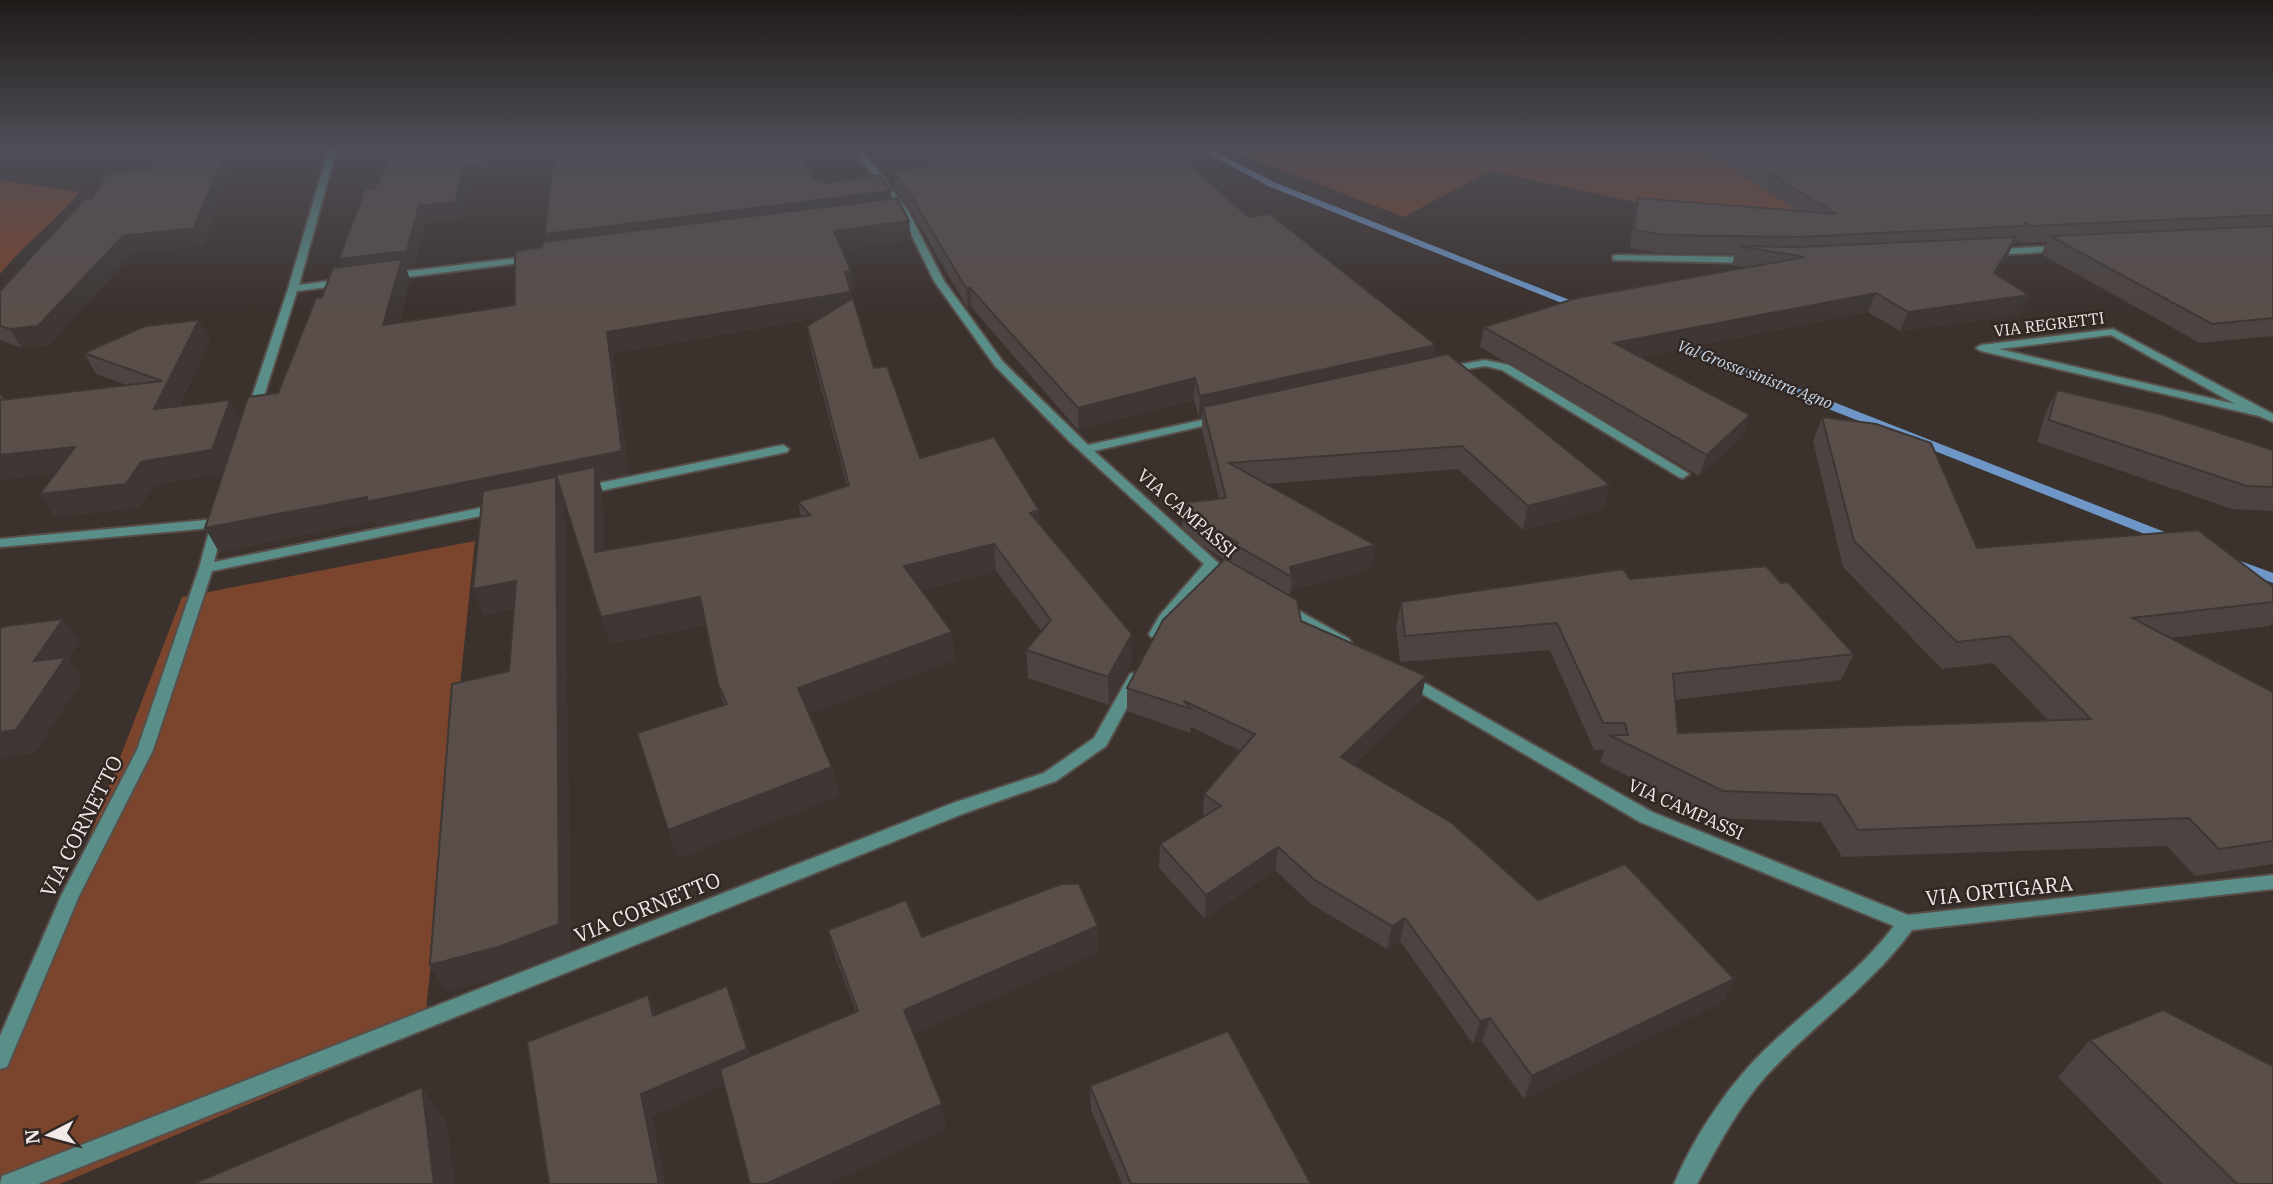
<svg xmlns="http://www.w3.org/2000/svg" width="2273" height="1184" font-family="'IBM Plex Serif',serif">
	<style>
		.green { fill: #7b442d }
		.lines { fill: none; stroke-linecap: round; stroke-linejoin: round }
		.stream { fill: #6e97c8; fill-rule: evenodd }
		.minor-casing { stroke: #584f4b; stroke-width: 4 }
		.minor { fill: #5a8f89; fill-rule: evenodd }
		.wall { fill: #4d4340; fill-rule: evenodd }
		.shaded-wall { fill: #3e3734 }
		.building { fill: #594e4a; stroke: #3e3734; stroke-width: 2 }
		.labels { text-anchor: middle; dominant-baseline: central; stroke-width: 5; stroke-linejoin: round; paint-order: stroke }
		.far-street-label { font-size: 16px; fill: #f1eae8; stroke: #312723 }
		.far-water-label { font-size: 16px; font-style: italic; fill: #cadaed; stroke: #312723 }
		.street-label { font-size: 18px; fill: #f1eae8; stroke: #312723 }
		.near-street-label { font-size: 21px; fill: #f1eae8; stroke: #312723 }
	</style>
	<rect width="100%" height="100%" fill="#3b312d"/>
	<g class="green">
		<polygon points="1225,148 1796,148 1845,213 1755,220 1645,204 1490,171 1404,217"/>
		<path d="M 0,180 L 80,192 C 54,223 25,243 0,274 Z"/>
		<polygon points="475,541 424,1030 60,1184 0,1184 0,1068 182,597"/>
	</g>
	<g class="lines">
		<g class="stream">
			<polygon points="1197,148 1208,148 1274,182 1592,309 1582,311 1268,186"/>
			<polygon points="1668,337 2180,538 2182,541 2175,545 2170,544 1664,344 1662,341"/>
			<polygon points="2232,558 2273,573 2273,583 2227,566 2224,563 2227,560"/>
		</g>
		<defs>
			<g id="minor">
				<polygon points="329,148 337,148 299,285 344,279 349,282 344,285 297,291 259,412 257,414 249,414 247,412 288,289"/>
				<polygon points="852,148 860,148 908,211 944,281 1003,362 1088,445 1220,416 1226,419 1220,422 1094,451 1226,570 1219,574 1213,572 1171,620 1161,637 1151,637 1149,634 1160,615 1204,564 1069,441 995,366 934,281 900,211"/>
				<polygon points="2062,246 2065,247 2065,251 1992,255 1987,252 1992,249"/>
				<polygon points="1616,255 1751,257 1756,260 1751,263 1613,260 1613,256"/>
				<polygon points="532,256 537,259 535,261 392,279 387,276 392,273"/>
				<path d="M 2113,329 L 2273,414 L 2273,422 L 2259,416 L 1981,351 L 1976,348 L 1981,345 ZM 2111,335 L 2235,404 L 1999,349 Z"/>
				<polygon points="1485,360 1509,365 1689,474 1683,478 1679,477 1502,370 1485,366 1445,373 1440,370 1445,367"/>
				<polygon points="783,445 789,449 787,452 585,494 579,490 585,486"/>
				<polygon points="500,504 505,505 506,508 505,511 212,571 153,750 79,896 7,1067 0,1069 0,1036 61,896 137,750 199,568 210,528 0,547 0,539 217,519 222,520 224,524 214,562"/>
				<polygon points="1285,603 1349,639 1351,642 1349,645 1339,645 1280,611 1278,608"/>
				<polygon points="1135,673 1140,674 1143,678 1106,746 1056,781 965,813 38,1184 0,1184 2,1176 10,1173 953,803 1044,773 1094,738 1130,674"/>
				<path d="M 1407,673 L 1652,812 L 1908,915 L 2273,875 L 2273,889 L 1912,930 C 1871,986 1814,1024 1767,1075 C 1738,1107 1718,1146 1697,1184 L 1674,1184 C 1695,1134 1731,1081 1771,1044 C 1812,1005 1859,972 1894,926 L 1640,822 L 1402,682 L 1399,678 L 1402,674 Z"/>
			</g>
		</defs>
		<use href="#minor" class="minor-casing"/>
		<use href="#minor" class="minor"/>
	</g>
	<g class="wall">
		<polygon points="160,148 239,148 203,245 133,253 49,345 22,348 0,340 0,291 92,199 148,169"/>
		<polygon points="916,148 1170,148 1249,217 1435,357 1603,509 1523,530 1458,469 1266,484 1375,545 1371,569 1291,590 1290,596 1301,621 1426,676 1421,699 1354,765 1538,900 1734,979 1722,1002 1524,1099 1482,1041 1473,1044 1400,941 1387,949 1311,904 1275,870 1205,919 1159,868 1160,844 1203,818 1204,794 1241,751 1191,727 1190,733 1127,711 1127,688 1224,559 1201,545 1182,527 1183,503 1219,499 1202,430 1202,417 1199,418 1194,400 1078,430 972,308 968,309 910,209 895,189 893,171 928,167"/>
		<polygon points="1698,148 2273,148 2273,336 2200,343 2041,254 2047,242 2023,243 2017,240 2015,244 2013,244 2008,255 1996,274 2029,295 2020,315 1900,331 1868,312 1640,357 1750,415 1742,437 1699,476 1480,347 1484,327 1747,268 1732,265 1735,254 1660,253 1630,248 1634,215 1638,198 1798,211"/>
		<path d="M 388,160 L 815,179 L 824,183 L 892,199 L 909,221 L 911,240 L 842,250 L 851,271 L 854,291 L 851,292 L 852,299 L 874,368 L 920,458 L 1040,526 L 1132,662 L 1109,705 L 1028,678 L 1026,650 L 1042,632 L 996,571 L 922,590 L 955,660 L 809,714 L 832,767 L 839,796 L 678,858 L 668,830 L 724,705 L 718,684 L 706,625 L 610,644 L 564,501 L 571,950 L 512,973 L 446,992 L 430,965 L 509,671 L 514,609 L 484,615 L 473,589 L 482,504 L 377,526 L 375,521 L 219,552 L 223,473 L 154,485 L 140,507 L 55,517 L 55,473 L 0,480 L 0,394 L 4,399 L 126,385 L 96,374 L 84,353 L 210,341 L 179,406 L 241,420 L 278,393 L 342,267 ZM 552,171 L 547,241 L 542,247 L 515,305 L 399,323 L 410,279 L 406,269 L 413,268 L 426,223 L 460,219 L 471,179 ZM 820,318 L 807,326 L 811,350 L 847,486 L 798,502 L 801,516 L 604,551 L 603,493 L 599,480 L 629,474 L 613,353 Z"/>
		<polygon points="2057,390 2273,450 2273,511 2232,509 2037,442 2046,412"/>
		<polygon points="1822,417 1977,548 2273,587 2273,622 2270,626 2170,638 2273,692 2273,864 2195,876 2167,846 1842,857 1821,822 1711,818 1600,762 1604,750 1594,750 1550,650 1400,662 1396,628 1401,602 1630,579 1781,583 1854,654 1841,680 1675,700 1678,733 2049,721 1993,663 1942,669 1843,567 1813,441"/>
		<polygon points="828,930 922,937 1099,952 913,1034 946,1129 724,1085 652,1116 665,1184 549,1184 648,995 656,1014 736,1009 750,1056 856,1012 835,956"/>
		<polygon points="2090,1040 2273,1184 2163,1184 2058,1077"/>
		<polygon points="1090,1086 1311,1184 1122,1184 1091,1110"/>
	</g>
	<g class="shaded-wall">
		<polygon points="226,148 239,148 203,245 133,253 49,345 22,348 10,329 123,236"/>
		<polygon points="554,155 559,171 471,179 460,219 426,223 413,268 406,269 410,279 392,347 346,276 339,259 419,206 465,164"/>
		<polygon points="891,191 893,207 550,250 545,234"/>
		<polygon points="909,221 911,240 837,251 834,231"/>
		<polygon points="2016,237 2008,255 1985,292 1994,273"/>
		<polygon points="851,271 854,291 851,292 854,312 613,353 629,474 599,480 603,493 604,579 564,501 571,950 512,973 446,992 430,965 498,947 556,489 377,526 375,521 219,552 205,528 607,332"/>
		<polygon points="966,288 970,288 972,308 968,309"/>
		<polygon points="1876,293 1868,312 1609,363 1614,343"/>
		<polygon points="2029,295 2020,315 1900,331 1908,312"/>
		<polygon points="199,320 210,341 166,431 154,409"/>
		<polygon points="1436,345 1433,367 1203,407 1202,417 1199,418 1200,396"/>
		<polygon points="1195,378 1194,400 1078,430 1078,408"/>
		<polygon points="230,400 242,422 225,473 154,485 140,507 55,517 40,494"/>
		<polygon points="1750,415 1742,437 1699,476 1707,455"/>
		<polygon points="75,447 89,469 0,480 0,455"/>
		<polygon points="1610,485 1603,509 1523,530 1528,506"/>
		<polygon points="1039,510 1041,537 1030,513"/>
		<polygon points="994,544 996,571 909,593 904,566"/>
		<polygon points="1375,545 1371,569 1291,590 1292,577 1290,567"/>
		<polygon points="516,581 526,606 484,615 473,589"/>
		<polygon points="700,597 708,624 610,644 601,617"/>
		<polygon points="63,619 80,642 68,659 83,680 35,753 0,758 0,732 34,661"/>
		<polygon points="952,632 955,660 805,716 798,688"/>
		<polygon points="1132,634 1132,662 1109,705 1108,677"/>
		<polygon points="1426,676 1421,699 1338,780 1341,757"/>
		<polygon points="832,767 839,796 678,858 668,830"/>
		<polygon points="1278,847 1275,870 1205,919 1206,895"/>
		<polygon points="1405,918 1400,941 1387,949 1392,926"/>
		<polygon points="1098,926 1099,952 909,1036 904,1010"/>
		<polygon points="1734,979 1722,1002 1524,1099 1532,1076"/>
		<polygon points="727,986 755,1072 652,1116 665,1184 659,1184 641,1094"/>
		<polygon points="648,995 658,1018 653,1016"/>
		<polygon points="1490,1018 1482,1041 1473,1044 1480,1021"/>
		<polygon points="422,1087 447,1123 455,1184 434,1184"/>
		<polygon points="942,1104 946,1129 829,1184 766,1184"/>
	</g>
	<g class="building">
		<polygon points="160,148 226,148 194,228 123,236 38,326 10,329 0,326 0,291 84,200 92,199 106,174 148,169"/>
		<polygon points="421,148 795,148 815,179 822,178 824,183 879,175 891,191 545,234 554,155 465,164 455,202 419,206 407,251 339,259 365,189 375,188 388,160 418,155"/>
		<polygon points="926,148 1170,148 1249,217 1270,214 1436,345 1200,396 1195,378 1078,408 970,288 966,288 908,191 893,171 937,165"/>
		<polygon points="1728,148 2273,148 2273,215 2031,226 2025,223 2023,226 1798,237 1665,235 1634,230 1638,198 1836,214"/>
		<polygon points="897,198 909,221 834,231 851,271 845,272 851,292 607,332 622,451 366,502 367,497 205,528 248,397 278,393 316,298 322,297 333,268 402,259 383,325 515,305 515,251 542,247 543,242"/>
		<polygon points="2273,226 2273,318 2212,324 2050,236"/>
		<polygon points="2016,237 1994,273 2029,295 1908,312 1876,293 1614,343 1750,415 1707,455 1484,327 1577,298 1805,257 1738,246 1799,247"/>
		<polygon points="853,298 874,368 887,366 920,458 994,437 1039,510 1030,513 1132,634 1108,677 1026,650 1051,620 994,544 904,566 952,632 798,688 832,767 668,830 637,733 727,704 718,684 700,597 601,617 556,475 595,467 595,552 810,515 798,502 849,485 807,326"/>
		<polygon points="199,320 154,409 230,400 212,450 141,462 126,484 40,494 75,447 0,455 0,400 162,381 84,353 145,326"/>
		<polygon points="1448,354 1610,485 1528,506 1462,446 1229,463 1375,545 1290,567 1292,577 1236,545 1238,543 1202,521 1183,503 1226,498 1203,407"/>
		<polygon points="2057,390 2161,414 2273,450 2273,487 2247,486 2049,420"/>
		<polygon points="1822,417 1876,424 1931,443 1977,548 2198,530 2273,587 2273,602 2132,618 2273,692 2273,841 2219,849 2189,818 1858,830 1836,795 1723,791 1609,735 1628,735 1625,723 1603,723 1557,623 1405,636 1401,602 1623,569 1630,579 1766,566 1781,583 1788,582 1854,654 1673,674 1678,733 2091,719 2009,636 1957,642 1854,541"/>
		<polygon points="556,477 559,924 498,947 430,965 452,684 509,671 516,581 473,589 483,491"/>
		<polygon points="1225,559 1297,600 1301,621 1426,676 1341,757 1452,823 1538,900 1625,864 1734,979 1532,1076 1490,1018 1480,1021 1405,918 1392,926 1315,880 1278,847 1206,895 1160,844 1221,806 1204,794 1255,734 1184,701 1191,709 1127,688 1163,620"/>
		<polygon points="63,619 34,661 66,657 16,730 0,732 0,628 6,626"/>
		<polygon points="1061,884 1079,884 1098,926 904,1010 942,1104 766,1184 750,1184 720,1069 858,1011 828,930 906,900 922,937"/>
		<polygon points="727,986 747,1049 641,1094 659,1184 549,1184 527,1042 648,995 653,1016"/>
		<polygon points="2163,1010 2273,1066 2273,1184 2237,1184 2090,1040"/>
		<polygon points="1228,1031 1311,1184 1131,1184 1090,1086"/>
		<polygon points="422,1087 434,1184 193,1184"/>
	</g>
	<linearGradient id="sky" x2="0" y2="1"><stop stop-color="#201b19"/><stop offset="0.47" stop-color="#4f4e57"/><stop offset="1" stop-color="#4f4e57" stop-opacity="0"/></linearGradient>
	<rect width="2273" height="314" fill="url(#sky)"/>
	<g class="labels">
		<g class="far-street-label">
			<text transform="translate(2049 324) rotate(-7)">VIA REGRETTI</text>
		</g>
		<g class="far-water-label">
			<text transform="translate(1755 374) rotate(21)">Val Grossa sinistra Agno</text>
		</g>
		<g class="street-label">
			<text transform="translate(1187 513) rotate(41)">VIA CAMPASSI</text>
			<text transform="translate(1686 809) rotate(24)">VIA CAMPASSI</text>
		</g>
		<g class="near-street-label">
			<text transform="translate(81 826) rotate(-63)">VIA CORNETTO</text>
			<text transform="translate(1999 890) rotate(-6)">VIA ORTIGARA</text>
			<text transform="translate(647 907) rotate(-22)">VIA CORNETTO</text>
		</g>
	</g>
	<g transform="translate(49 1135) rotate(264)" stroke="#312723" stroke-width="5" paint-order="stroke">
	<path d="M0-5L12 26L0 18L-12 26Z" fill="#f1eae8"/>
	<text y="-10" font-size="19" font-weight="bold" text-anchor="middle" fill="#f1eae8">N</text>
	</g>
</svg>
